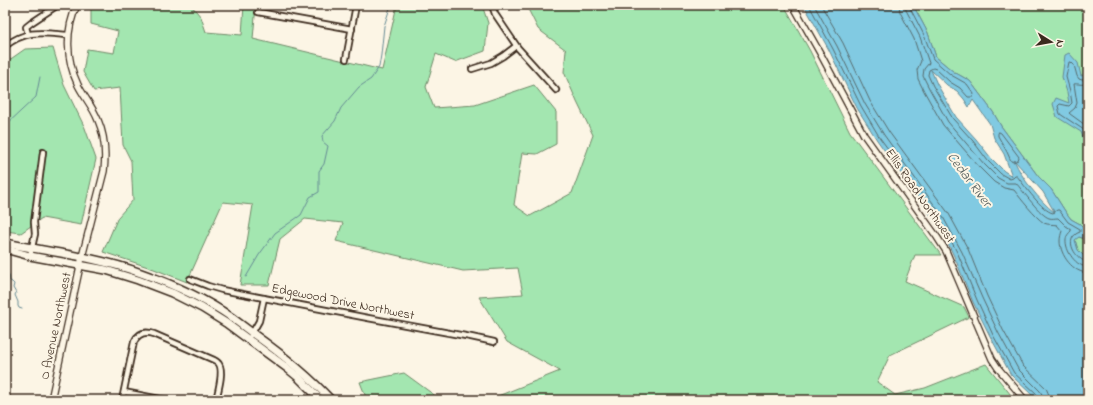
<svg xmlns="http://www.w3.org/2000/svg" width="1093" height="405" font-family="'Indie Flower',sans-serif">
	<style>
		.green { fill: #a3e6b0; stroke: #6f8867 }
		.water { fill: #81cae2; stroke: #658a94; fill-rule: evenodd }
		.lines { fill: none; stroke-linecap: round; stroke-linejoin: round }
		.shore { stroke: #576a6c; stroke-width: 1 }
		.stream { stroke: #658a94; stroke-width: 1 }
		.minor-casing { stroke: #3b2a1e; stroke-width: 8 }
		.tertiary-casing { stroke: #3b2a1e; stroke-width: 8 }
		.primary-casing { stroke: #3b2a1e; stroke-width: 10 }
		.minor { stroke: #fcf5e5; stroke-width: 4.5 }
		.tertiary { stroke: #fcf5e5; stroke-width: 5.5 }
		.primary { stroke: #fcf5e5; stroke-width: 7 }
		.labels { text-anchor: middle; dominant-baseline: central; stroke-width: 4; stroke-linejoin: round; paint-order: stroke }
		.street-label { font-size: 13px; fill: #3b2a1e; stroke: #fcf5e5 }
		.water-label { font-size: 14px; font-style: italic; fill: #505a59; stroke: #fcf5e5 }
	</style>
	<rect width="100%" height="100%" fill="#fcf5e5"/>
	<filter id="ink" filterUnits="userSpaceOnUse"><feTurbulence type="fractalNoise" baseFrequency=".025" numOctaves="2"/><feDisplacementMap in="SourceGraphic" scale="8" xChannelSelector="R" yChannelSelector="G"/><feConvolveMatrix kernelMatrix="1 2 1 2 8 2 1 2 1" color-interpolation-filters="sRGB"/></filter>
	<g filter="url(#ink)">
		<g class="green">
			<polygon points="91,5 191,5 201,17 206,32 242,35 244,5 256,5 253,39 382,70 397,5 482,5 488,23 485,51 455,62 436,54 426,87 434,108 475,105 534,85 556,112 556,144 537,154 522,153 514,205 530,216 572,193 593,135 577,102 564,72 566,50 538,29 526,5 784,5 810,51 850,132 941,255 915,255 905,281 964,307 969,317 890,355 877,382 895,395 925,388 986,364 1015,400 488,400 560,371 507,342 479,297 523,294 518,268 463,271 336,241 343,223 305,219 280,239 269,285 240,285 253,205 223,202 187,282 154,269 103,252 118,217 133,200 131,161 123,145 120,88 94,91 83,72 87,49 114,53 118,31 91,24"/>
			<polygon points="913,5 1088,5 1088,232 1080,224 1071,219 1065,211 1051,189 1038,176 1001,126 993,112 970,81 954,72 936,57 928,33"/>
			<polygon points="53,48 64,85 85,128 96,159 81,225 42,218 21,233 5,231 5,63 25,49"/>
			<polygon points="1088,235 1088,262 1086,258 1078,250 1075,240 1078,237 1086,239"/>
			<polygon points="404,373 441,400 367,400 360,382"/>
		</g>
		<g class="water">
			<path d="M 804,5 L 913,5 L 928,33 L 936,57 L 954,72 L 970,81 L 993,112 L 1001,126 L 1038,176 L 1051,189 L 1065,211 L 1071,219 L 1080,224 L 1088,232 L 1088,235 L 1086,239 L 1079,237 L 1075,240 L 1078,250 L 1086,258 L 1088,262 L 1088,400 L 1035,400 L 1033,396 L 1011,375 L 990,336 L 973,302 L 954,256 L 945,237 L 935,221 L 877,140 L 857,108 L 829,50 ZM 931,70 L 947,85 L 957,91 L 964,99 L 969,107 L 973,100 L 990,124 L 994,138 L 1004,154 L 1012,176 L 1004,171 L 991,158 L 976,139 L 956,117 L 937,84 ZM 1014,160 L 1043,192 L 1055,213 C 1038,199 1023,180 1014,160 Z"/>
			<polygon points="1069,53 1078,63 1081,76 1088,73 1088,150 1081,132 1057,117 1053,104 1056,98 1069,103 1067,92 1062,77 1065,55"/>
		</g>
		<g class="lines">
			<g class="shore">
				<polyline points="809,5 833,49 861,106 880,138 939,218 948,235 958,254 977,300 993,335 1014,373 1036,393 1038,400"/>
				<polyline points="814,5 837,46 865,104 884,135 943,217 962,252 982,298 998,332 1018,369 1040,391 1043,396 1043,400"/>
				<polyline points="821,5 843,43 870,101 889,132 949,214 968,249 987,296 1003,330 1023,366 1046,388 1049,395 1049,400"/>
				<path d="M 899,5 L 900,12 L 914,39 L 921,61 L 917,70 L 918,79 L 924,91 L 943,125 L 980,168 L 994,182 L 1004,188 L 1014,190 C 1021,199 1035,217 1044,223 C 1048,225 1053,224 1057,225 L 1062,231 C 1061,234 1060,237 1060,241 C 1060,255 1073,273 1088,273"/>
				<path d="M 905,5 L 906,10 L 920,37 L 929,63 L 924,69 L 923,76 L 929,88 L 948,122 L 984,164 L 998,178 L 1007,183 L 1016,183 C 1023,191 1040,215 1049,218 C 1052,219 1055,218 1058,218 L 1066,226 L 1071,229 L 1071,231 C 1069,233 1066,236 1066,239 C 1065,251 1076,267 1088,267"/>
				<path d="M 910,5 L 910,8 L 924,35 L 933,59 L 951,75 L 967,84 L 974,94 L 973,97 L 968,97 L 960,88 L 950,82 L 936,69 L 933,68 L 929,70 L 928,75 L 933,86 L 953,119 L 973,141 L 988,161 L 1001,174 L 1010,179 L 1013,178 L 1015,176 L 1017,176 C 1024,185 1042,211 1053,213 L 1057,210 L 1059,210 L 1068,222 L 1080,229 L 1080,232 C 1062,238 1076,261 1088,262"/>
				<polyline points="1088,78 1082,80 1079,79 1077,76 1074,65 1071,62 1069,62 1066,77 1070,91 1072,103 1069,106 1060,104 1058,106 1060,114 1084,130 1088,141"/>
				<path d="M 1088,83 C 1082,86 1077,83 1074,84 L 1077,103 L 1075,108 L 1069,113 L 1070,114 L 1088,127"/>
				<polygon points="999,132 1001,133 1019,157 1018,160 1013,162 1011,161 1007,152 998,136 998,134"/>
			</g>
			<g class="stream">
				<polyline points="5,133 7,124 36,97 40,77"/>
				<polyline points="5,269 9,275 10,281 12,282 14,284 13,288 16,293 15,295 18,302 18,306 19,308 22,309"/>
				<polyline points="246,277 259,255 275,233 301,215 310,197 319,192 319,171 324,164 328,146 323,142 322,136 335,121 341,108 359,87 371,79 379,67 381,55 384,26 391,5"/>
			</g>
			<defs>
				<g id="minor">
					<polyline points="492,5 495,14 518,48 556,90"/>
					<polyline points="258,12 352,29"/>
					<polyline points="28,34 26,27 31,23 58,5"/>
					<path d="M 5,46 C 28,29 42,33 68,35"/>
					<polyline points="346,59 356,5"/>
					<polyline points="472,69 491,63 503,56 516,46"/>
					<polyline points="30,256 35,234 34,222 43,152"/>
					<polyline points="190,279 208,286 222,290 368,318 471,337 494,342"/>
					<polyline points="251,335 259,321 264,298"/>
					<polyline points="124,392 165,400"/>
					<polyline points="5,396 9,400"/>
					<path d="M 122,400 L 134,342 C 138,333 145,331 154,334 L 214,360 C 216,361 218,362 219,364 C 224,372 218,391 216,400"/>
				</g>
				<g id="tertiary">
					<polyline points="793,5 820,53 864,135 937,237 946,251 992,359 998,368 1025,400"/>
					<path d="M 51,400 L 82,257 L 104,171 C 106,153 105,136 98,120 C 93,107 84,97 78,85 C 66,60 65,30 77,5"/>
				</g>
				<g id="primary">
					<path d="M 5,243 C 50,252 98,257 141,273 C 172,284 204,298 231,317 C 239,323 247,329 255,335 C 283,355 308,375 331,400"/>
					<polyline points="5,249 30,256 106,270 138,280 172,293 202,308 226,323 287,368 298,377 321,400"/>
				</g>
			</defs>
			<use href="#minor" class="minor-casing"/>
			<use href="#tertiary" class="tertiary-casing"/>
			<use href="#primary" class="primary-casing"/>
			<use href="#minor" class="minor"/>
			<use href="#tertiary" class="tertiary"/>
			<use href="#primary" class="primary"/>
		</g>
	</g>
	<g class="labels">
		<g class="street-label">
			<text transform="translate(920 196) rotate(55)">Ellis Road Northwest</text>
			<text transform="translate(343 302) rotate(11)">Edgewood Drive Northwest</text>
			<text transform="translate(56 326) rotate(-78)">O Avenue Northwest</text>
		</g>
		<g class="water-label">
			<text transform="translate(969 180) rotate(53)">Cedar River</text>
		</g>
	</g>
	<rect width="1093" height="405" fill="none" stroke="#fcf5e5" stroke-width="20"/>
	<rect x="10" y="10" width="1073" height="385" fill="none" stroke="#3b2a1e" stroke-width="1.5" filter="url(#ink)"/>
	<g transform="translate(1051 42) rotate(101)" stroke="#fcf5e5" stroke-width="3" paint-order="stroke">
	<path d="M0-3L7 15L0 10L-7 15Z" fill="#3b2a1e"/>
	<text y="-6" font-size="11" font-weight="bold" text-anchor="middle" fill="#3b2a1e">N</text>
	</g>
</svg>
